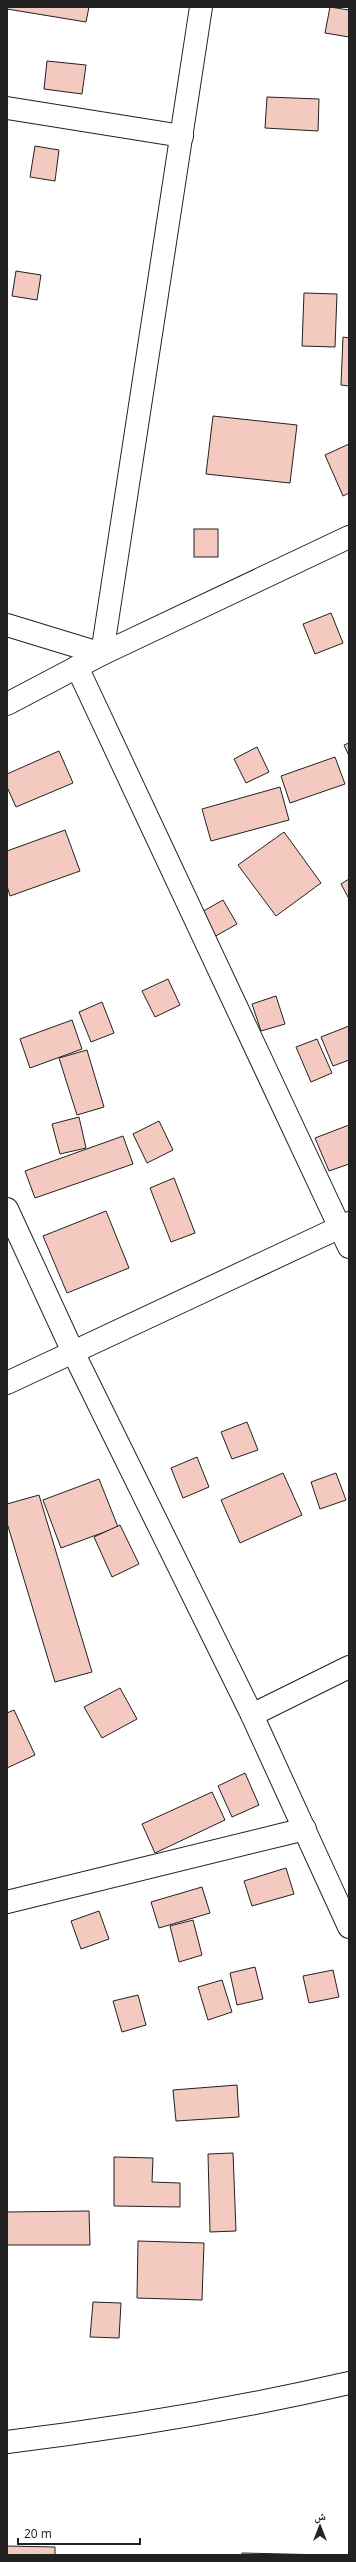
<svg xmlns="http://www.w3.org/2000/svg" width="356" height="2562" font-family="'Open Sans','Noto Naskh Arabic',sans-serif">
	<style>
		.building { fill: #f3c9c0; stroke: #222 }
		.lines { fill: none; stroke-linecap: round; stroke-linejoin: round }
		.street-casing { stroke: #222; stroke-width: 24 }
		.secondary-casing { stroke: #222; stroke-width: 24 }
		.street { stroke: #fff; stroke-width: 22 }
		.secondary { stroke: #fff; stroke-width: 22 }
	</style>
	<rect width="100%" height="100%" fill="#fff"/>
	<g class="building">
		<polygon points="7,7 89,7 86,22 7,9"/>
		<polygon points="330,7 349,10 349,37 325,33"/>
		<polygon points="47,61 86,65 82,94 44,89"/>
		<polygon points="267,97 319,99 318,131 265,128"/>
		<polygon points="35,146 59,150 55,181 30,177"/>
		<polygon points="16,271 41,275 37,300 12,296"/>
		<polygon points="304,293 337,294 335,347 302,346"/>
		<polygon points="343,337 349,338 349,386 341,385"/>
		<polygon points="213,416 297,425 290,483 206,474"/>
		<polygon points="349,444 349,493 343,496 325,455"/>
		<rect x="194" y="529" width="24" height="28"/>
		<polygon points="331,613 343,643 315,654 303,624"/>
		<polygon points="349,743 349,756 344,745"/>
		<polygon points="257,747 269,772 246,783 234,759"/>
		<polygon points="59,751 73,783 16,807 7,787 7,774"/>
		<polygon points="335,757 345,784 290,803 281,776"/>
		<polygon points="280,787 289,820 211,841 202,809"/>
		<polygon points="65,830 80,871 10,896 7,886 7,851"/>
		<polygon points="284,832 321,883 276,916 238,865"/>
		<polygon points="349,879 349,899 341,884"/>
		<polygon points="223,900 237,924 214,937 200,913"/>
		<polygon points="168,979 180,1005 155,1017 142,991"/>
		<polygon points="276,996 285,1024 261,1031 252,1004"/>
		<polygon points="102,1002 114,1033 91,1042 79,1012"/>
		<polygon points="72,1020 82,1049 30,1068 20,1039"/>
		<polygon points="349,1026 349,1060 333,1066 321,1037"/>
		<polygon points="317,1039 332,1073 311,1082 296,1047"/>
		<polygon points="87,1050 104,1107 77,1115 59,1058"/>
		<polygon points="79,1117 86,1148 60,1154 52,1124"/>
		<polygon points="159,1121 173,1150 147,1163 133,1134"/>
		<polygon points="349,1125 349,1164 329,1171 315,1138"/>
		<polygon points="123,1136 133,1164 35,1198 25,1171"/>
		<polygon points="174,1178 195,1233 171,1242 150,1188"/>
		<polygon points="106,1211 129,1268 67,1293 43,1236"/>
		<polygon points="247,1422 258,1450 232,1459 221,1432"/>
		<polygon points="197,1457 209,1487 183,1498 171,1468"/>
		<polygon points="283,1473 302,1515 240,1543 221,1500"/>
		<polygon points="336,1473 346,1500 320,1509 311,1482"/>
		<polygon points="99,1479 118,1527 61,1548 43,1500"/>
		<polygon points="39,1495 92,1672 55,1682 7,1523 7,1504"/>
		<polygon points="120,1525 139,1564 112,1577 94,1537"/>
		<polygon points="120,1688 137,1719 102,1738 84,1707"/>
		<polygon points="14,1710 35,1755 7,1768 7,1713"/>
		<polygon points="245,1773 259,1805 232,1817 218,1786"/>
		<polygon points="212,1792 225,1820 155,1853 142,1824"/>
		<polygon points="286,1868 294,1894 252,1906 244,1881"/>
		<polygon points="202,1887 210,1913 159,1928 151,1902"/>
		<polygon points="99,1911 109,1939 81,1949 71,1921"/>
		<polygon points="193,1920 202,1955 179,1962 170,1926"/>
		<polygon points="255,1967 263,1999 237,2005 230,1973"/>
		<polygon points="333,1970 339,1997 309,2003 303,1976"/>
		<polygon points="222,1980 232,2012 208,2020 198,1987"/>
		<polygon points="138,1995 146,2025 122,2032 113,2001"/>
		<polygon points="237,2085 239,2117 176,2121 173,2090"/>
		<polygon points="233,2153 236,2231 210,2232 208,2154"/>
		<polygon points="114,2157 153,2158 152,2182 180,2183 180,2207 114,2206"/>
		<polygon points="89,2211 90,2245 7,2245 7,2212"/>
		<polygon points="138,2241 204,2243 202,2300 137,2298"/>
		<polygon points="93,2302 121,2303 119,2338 90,2337"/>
		<polygon points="7,2546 55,2547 55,2555 7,2555"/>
		<polygon points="242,2553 327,2555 242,2555"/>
	</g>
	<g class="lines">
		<defs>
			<g id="street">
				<polyline points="7,108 182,136"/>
				<polyline points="7,625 102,654 349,537"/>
				<polyline points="77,667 349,1247"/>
				<polyline points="7,704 102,654 201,7"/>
				<polyline points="7,1209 73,1352 252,1715 349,1927"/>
				<polyline points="252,1715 349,1667"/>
				<polyline points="7,1902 305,1829"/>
				<path d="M 7,2442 C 122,2428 236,2409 349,2383"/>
			</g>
			<polyline id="secondary" points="7,1383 349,1223"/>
		</defs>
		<use href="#street" class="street-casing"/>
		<use href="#secondary" class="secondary-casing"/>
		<use href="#street" class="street"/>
		<use href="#secondary" class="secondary"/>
	</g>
	<rect width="356" height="2562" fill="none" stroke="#222222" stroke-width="16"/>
	<g transform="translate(320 2526)" stroke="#ffffff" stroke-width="3" paint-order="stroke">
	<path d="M0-3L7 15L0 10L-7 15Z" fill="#222222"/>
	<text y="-6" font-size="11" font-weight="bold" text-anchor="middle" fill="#222222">ش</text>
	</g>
	<path d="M18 2538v6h122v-6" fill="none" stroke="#222222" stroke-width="2"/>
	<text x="24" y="2538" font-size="12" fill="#222222" stroke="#ffffff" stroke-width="3" paint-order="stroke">20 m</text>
</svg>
